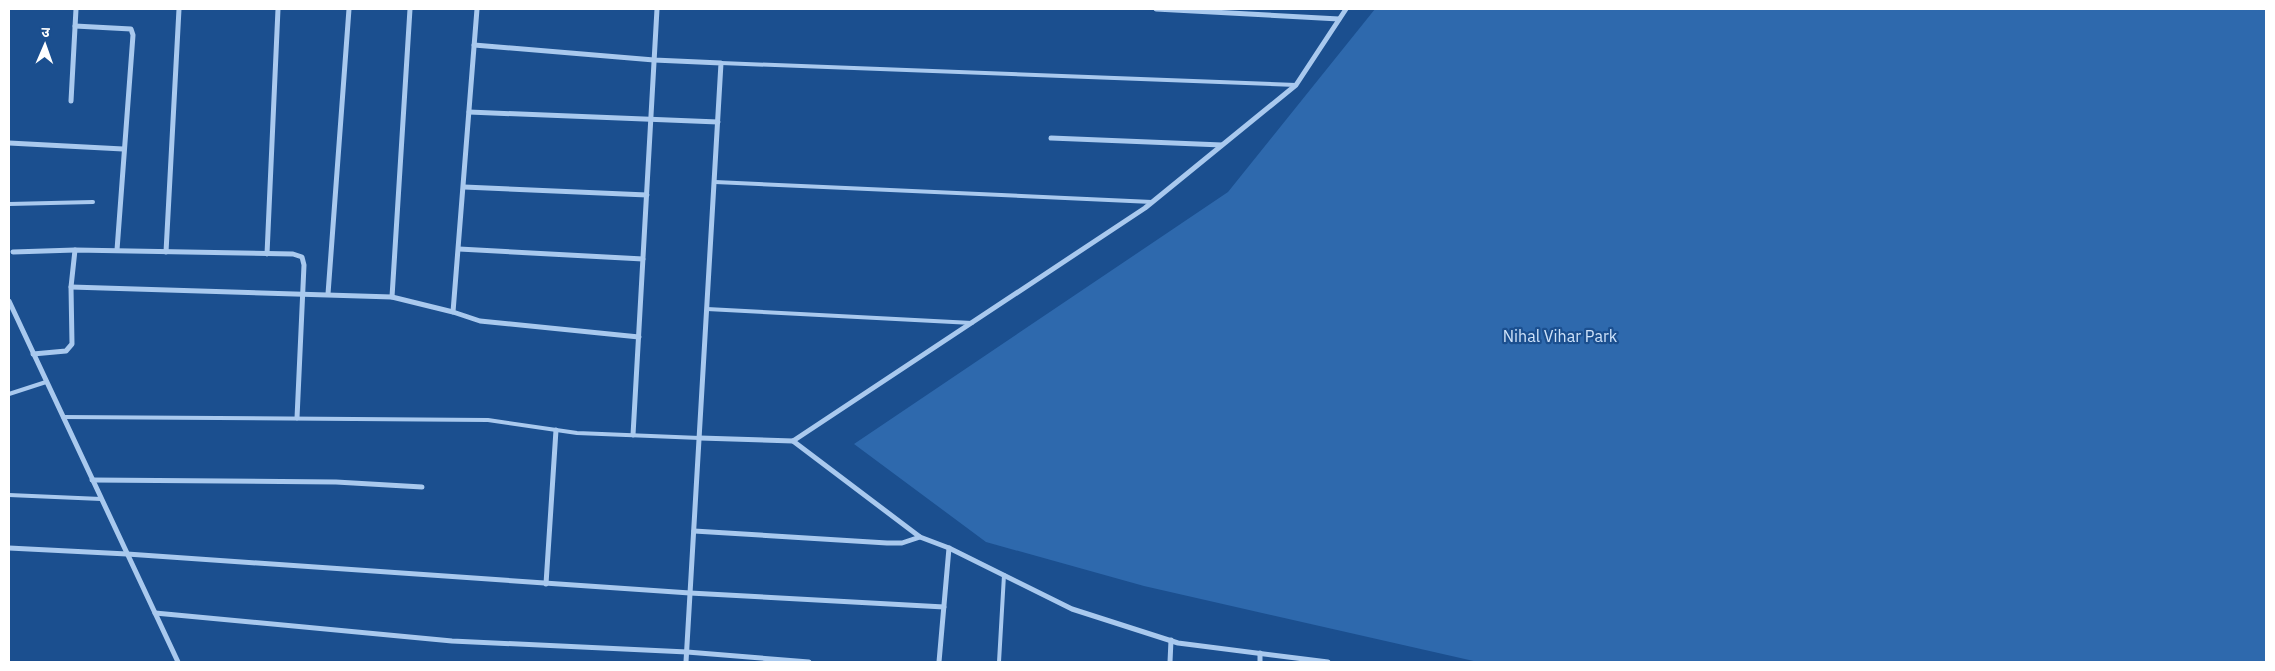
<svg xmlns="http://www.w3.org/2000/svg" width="2275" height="671" font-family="'IBM Plex Sans','Noto Sans Devanagari',sans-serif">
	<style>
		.green { fill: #2e69ad }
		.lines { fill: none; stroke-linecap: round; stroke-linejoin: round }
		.service { stroke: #a9c9ee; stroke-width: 4 }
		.minor { stroke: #a9c9ee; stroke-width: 5 }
		.labels { text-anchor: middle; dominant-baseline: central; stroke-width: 4.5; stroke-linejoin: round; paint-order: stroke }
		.park-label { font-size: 16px; fill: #cfe3fa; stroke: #1b4f8f }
	</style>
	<rect width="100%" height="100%" fill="#1b4f8f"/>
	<polygon class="green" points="1375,9 2266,9 2266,662 1478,662 1144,586 986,542 854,444 1228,192"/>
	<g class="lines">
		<g class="service">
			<polyline points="721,63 1296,85"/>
			<polyline points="715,182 1152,202"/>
			<polyline points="9,204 93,202"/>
			<polyline points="707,309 972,323"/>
			<polyline points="9,394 46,382"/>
			<polyline points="63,417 488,420 577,433 700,438"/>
			<polyline points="9,495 101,499"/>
			<polyline points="999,662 1004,575"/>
		</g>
		<g class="minor">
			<polyline points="477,9 453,312 480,321 639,337"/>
			<polyline points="1156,9 1339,19"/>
			<polyline points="75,26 131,29 133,35 117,250"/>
			<polyline points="474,45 654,60 721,63 686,662"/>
			<polyline points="71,101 76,9"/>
			<polyline points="469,112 718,122"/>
			<polyline points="1051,138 1222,145"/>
			<polyline points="9,143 123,149"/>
			<polyline points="464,187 647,195"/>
			<polyline points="459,249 643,259"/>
			<polyline points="13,252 75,250"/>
			<polyline points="166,252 179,9"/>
			<polyline points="267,254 278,9"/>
			<polyline points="71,287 392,297 453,312"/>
			<polyline points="328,294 349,9"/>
			<polyline points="392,297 410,9"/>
			<polyline points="9,301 178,662"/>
			<polyline points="33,354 66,351 72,344 71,287 75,250 293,254 302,257 304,265 297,418"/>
			<polyline points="633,435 657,9"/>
			<polyline points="700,438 793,441 1145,208 1296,85 1346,9"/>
			<polyline points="793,441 920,537 949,548 1072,609 1178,643 1328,662"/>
			<polyline points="92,480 336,482 422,487"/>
			<polyline points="694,531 887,543 902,543 920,537"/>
			<polyline points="9,548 127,554 690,593 944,607"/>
			<polyline points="546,584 556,430"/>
			<polyline points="155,613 452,641 687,652 809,662"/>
			<polyline points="939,662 949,548"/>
			<polyline points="1170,662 1171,640"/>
			<polyline points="1260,662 1260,653"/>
		</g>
	</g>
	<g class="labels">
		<g class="park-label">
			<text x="1560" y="336">Nihal Vihar Park</text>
		</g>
	</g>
	<rect width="2275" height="671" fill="none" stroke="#ffffff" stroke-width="20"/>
	<g transform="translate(45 45) rotate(2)" stroke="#1b4f8f" stroke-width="4" paint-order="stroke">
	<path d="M0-4L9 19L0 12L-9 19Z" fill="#ffffff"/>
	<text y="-8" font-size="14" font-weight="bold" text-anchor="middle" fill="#ffffff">उ</text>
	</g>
</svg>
